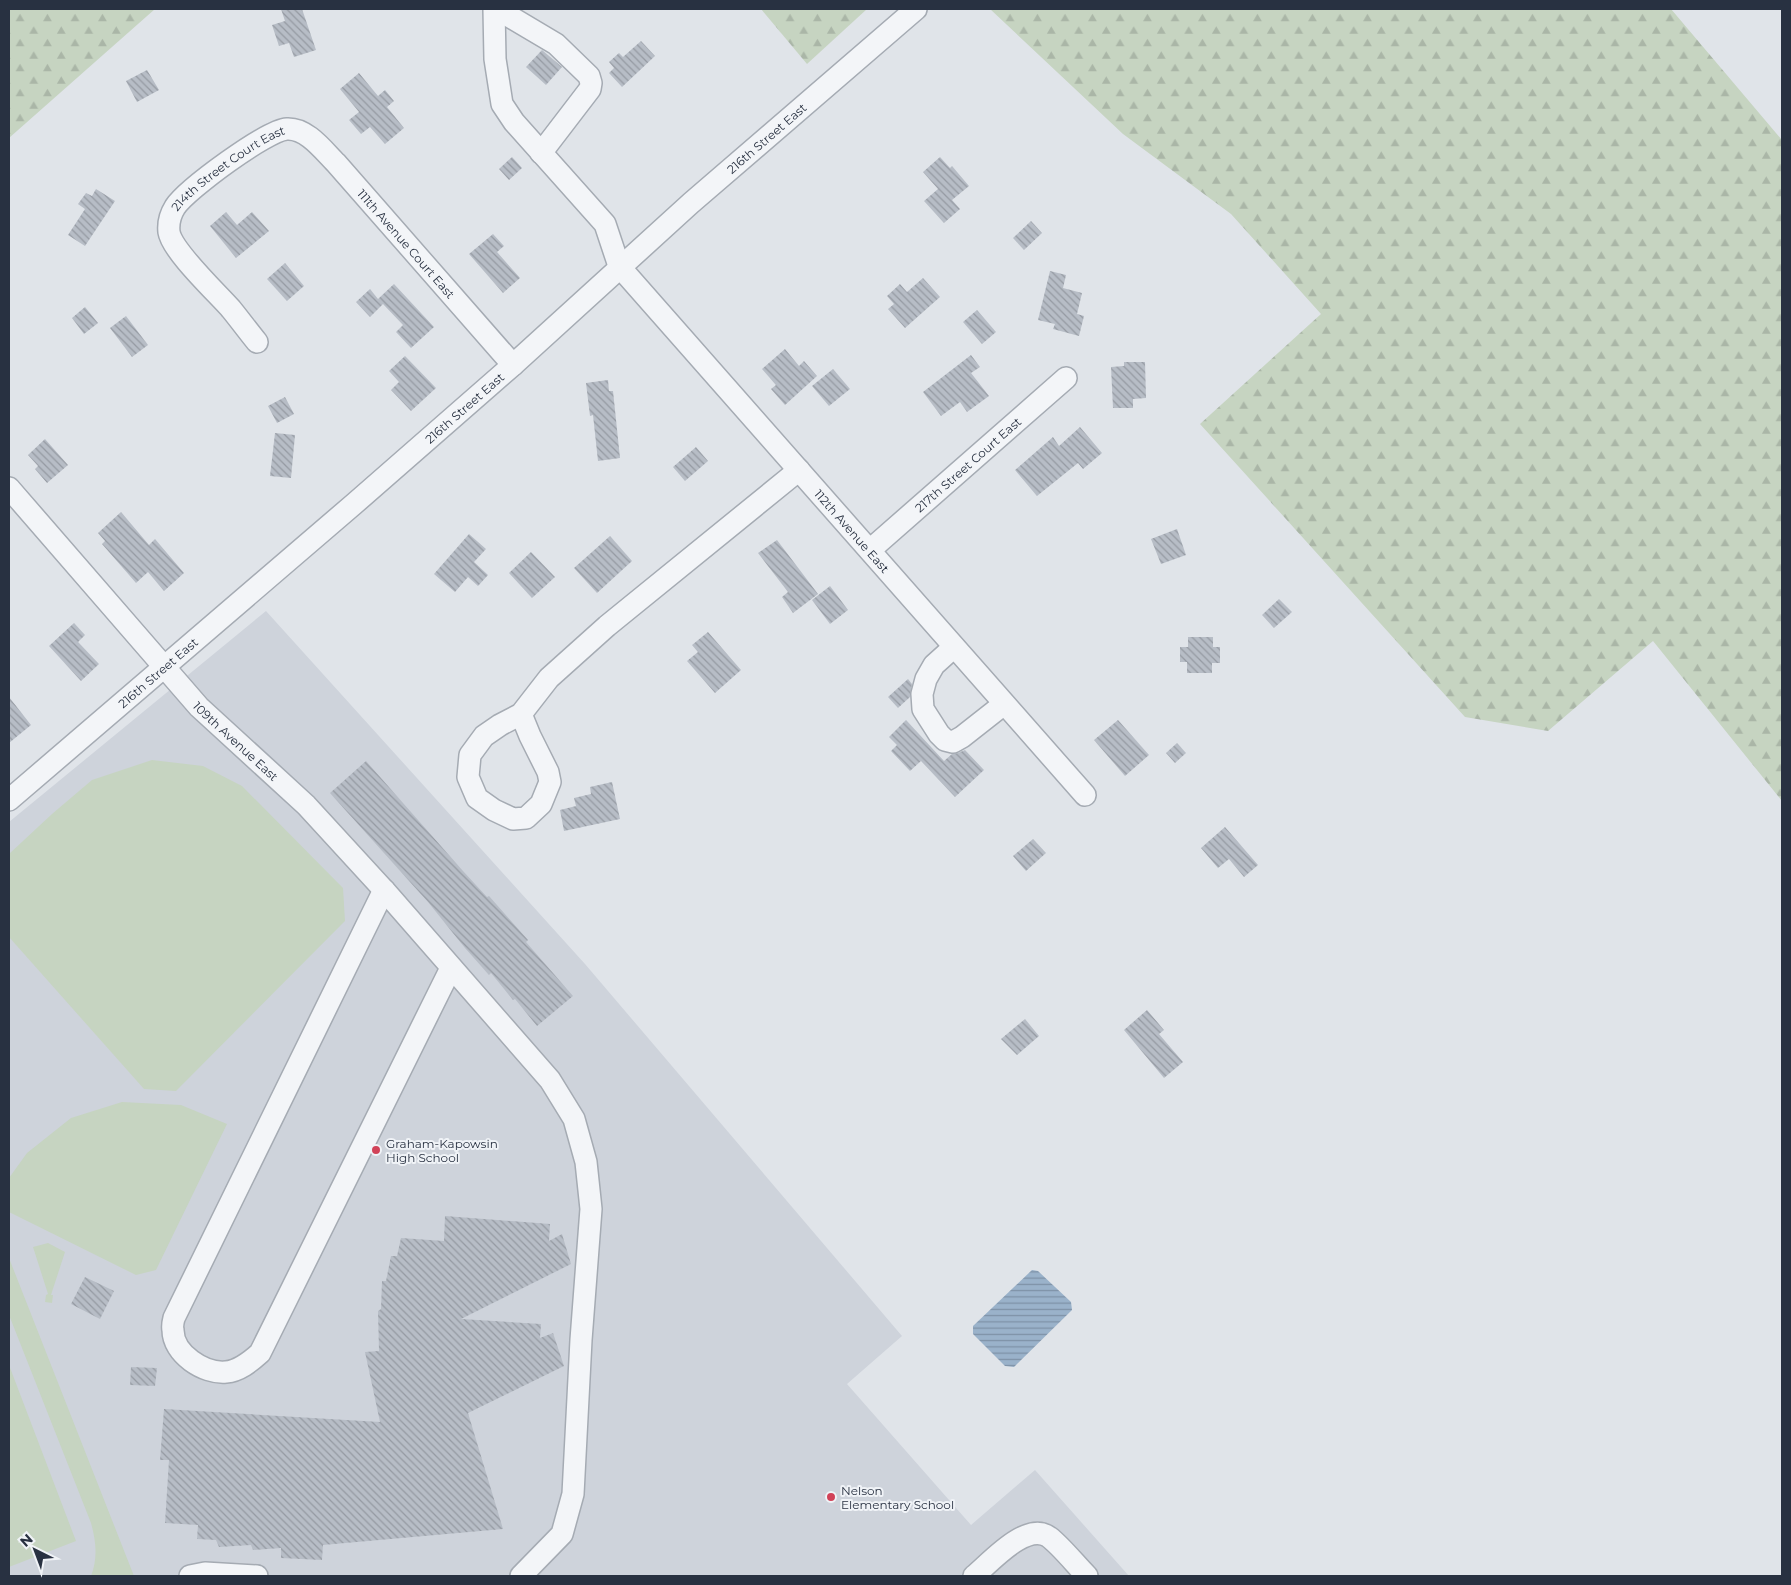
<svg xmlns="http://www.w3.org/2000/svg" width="1791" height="1585" font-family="Montserrat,sans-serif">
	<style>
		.built { fill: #ced3db }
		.grass { fill: #c6d4c1 }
		.forest { fill: url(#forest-firs) }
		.water { fill: url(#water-rules) }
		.building { fill: url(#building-back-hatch) }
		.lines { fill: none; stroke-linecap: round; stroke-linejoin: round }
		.minor-casing { stroke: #a5abb3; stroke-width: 24 }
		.minor { stroke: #f3f5f8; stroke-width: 21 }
		.poi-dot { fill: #d14258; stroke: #f0f3f7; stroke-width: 2 }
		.labels { text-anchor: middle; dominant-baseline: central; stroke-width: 4; stroke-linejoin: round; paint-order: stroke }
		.street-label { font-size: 12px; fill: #283141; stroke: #f0f3f7 }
		.poi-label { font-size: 12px; fill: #283141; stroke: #f0f3f7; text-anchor: start }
	</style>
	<defs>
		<pattern id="forest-firs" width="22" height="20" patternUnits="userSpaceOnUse" patternTransform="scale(1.25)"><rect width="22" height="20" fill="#c6d4c1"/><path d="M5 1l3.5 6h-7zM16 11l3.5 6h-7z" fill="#aab6a7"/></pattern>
		<pattern id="water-rules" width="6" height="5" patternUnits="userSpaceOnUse" patternTransform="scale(1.25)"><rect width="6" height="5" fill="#9ab2ca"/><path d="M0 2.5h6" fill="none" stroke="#7e91a6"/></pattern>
		<pattern id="building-back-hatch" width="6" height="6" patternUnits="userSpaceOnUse" patternTransform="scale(1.25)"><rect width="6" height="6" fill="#b7bdc6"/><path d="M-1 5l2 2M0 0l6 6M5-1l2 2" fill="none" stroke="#959aa2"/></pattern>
	</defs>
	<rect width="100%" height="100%" fill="#e0e4e9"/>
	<polygon class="built" points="266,611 585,964 902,1336 847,1384 971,1525 1035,1470 1129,1576 9,1576 9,822"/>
	<g class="grass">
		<polygon points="152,760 203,766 242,786 343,888 345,921 176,1091 144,1089 9,937 9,854 52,814 92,780"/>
		<polygon points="122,1102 181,1105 227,1124 156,1270 136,1275 9,1212 9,1178 27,1153 71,1118"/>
		<polygon points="48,1243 65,1252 51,1295 53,1295 52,1303 45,1302 46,1295 48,1294 33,1247"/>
		<path d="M 9,1258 L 134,1576 L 91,1576 C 98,1558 96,1541 91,1523 L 9,1315 Z"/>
		<polygon points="9,1365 76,1541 9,1567"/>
	</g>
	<g class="forest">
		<polygon points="9,9 155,9 9,138"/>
		<polygon points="761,9 867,9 807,64"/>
		<polygon points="990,9 1671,9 1782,140 1782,801 1653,641 1548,731 1465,717 1200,424 1321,314 1231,214 1123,134"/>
	</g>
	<polygon class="water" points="1032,1270 1038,1271 1071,1302 1072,1310 1014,1367 1005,1366 973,1334 973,1326"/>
	<g class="building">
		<polygon points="281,9 302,9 316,50 294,57 289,43 279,46 272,25 285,21"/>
		<polygon points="641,41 655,56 622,87 609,73 614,68 609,62 619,53 623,57"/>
		<polygon points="542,50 562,67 546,85 526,67"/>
		<polygon points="147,70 159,90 137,102 126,81"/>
		<polygon points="359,73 378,96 385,90 394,101 387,107 404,128 385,144 370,127 361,134 349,120 359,112 340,89"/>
		<polygon points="512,157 522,168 509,180 499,169"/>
		<polygon points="940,157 950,168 952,166 969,186 952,200 960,209 944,223 924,201 938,189 923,172"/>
		<polygon points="96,189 115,201 85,246 68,235 85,209 78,204 86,193 92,196"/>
		<polygon points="226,212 237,225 252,212 269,231 236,258 210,226"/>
		<polygon points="1031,221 1042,233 1024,250 1013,238"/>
		<polygon points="493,234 504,246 497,252 520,278 503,293 469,254"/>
		<polygon points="285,263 304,286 287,301 267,279"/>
		<polygon points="1050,271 1066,275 1063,288 1082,293 1077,314 1084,316 1079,336 1053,329 1055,324 1038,320"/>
		<polygon points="923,278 940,297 905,328 888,309 894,304 887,296 900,284 907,292"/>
		<polygon points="394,284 434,327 411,348 396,332 403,325 383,304 370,317 356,302 370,289 378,299"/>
		<polygon points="85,307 98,323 84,334 72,318"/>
		<polygon points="977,310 996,332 982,344 963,322"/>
		<polygon points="126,316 148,345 132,357 110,328"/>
		<polygon points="785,349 799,366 804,361 817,376 785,405 771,389 776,385 762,369"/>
		<polygon points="971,355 980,367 971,373 989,396 967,412 960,402 941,416 923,392"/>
		<polygon points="405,356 436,388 411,411 391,390 399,382 389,371"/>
		<polygon points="1124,362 1145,362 1146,398 1133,399 1133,408 1113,408 1111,367 1124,366"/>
		<polygon points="833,369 850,389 829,406 812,386"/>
		<polygon points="608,380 609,391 613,391 620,458 598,461 593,415 590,416 586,383"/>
		<polygon points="285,397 294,414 277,423 268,406"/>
		<polygon points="1080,427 1102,453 1083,469 1078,463 1037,496 1015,470 1053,437 1059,446"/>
		<polygon points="275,433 295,435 291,478 270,476"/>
		<polygon points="45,439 68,465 47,483 35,469 38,466 28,455"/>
		<polygon points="696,447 708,461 685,481 673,467"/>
		<polygon points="121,512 149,545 155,539 184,573 164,591 148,572 136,583 102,544 105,541 98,533"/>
		<polygon points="1177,529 1186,555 1161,564 1151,539"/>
		<polygon points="469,534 486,549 474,562 488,575 478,586 468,577 455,592 434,574"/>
		<polygon points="610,536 632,561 597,593 574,568"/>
		<polygon points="777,540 818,594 793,613 782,597 788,592 758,553"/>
		<polygon points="531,552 555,577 532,598 509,573"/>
		<polygon points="830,586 848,610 830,624 812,600"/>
		<polygon points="1279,599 1292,612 1274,628 1262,615"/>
		<polygon points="74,623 85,635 78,642 99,664 81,681 49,646"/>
		<polygon points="708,632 741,670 715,693 687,661 698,652 692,645"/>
		<polygon points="1188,637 1213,637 1213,647 1220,647 1220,663 1212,663 1212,673 1187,673 1187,662 1180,662 1180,647 1188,647"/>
		<polygon points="908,679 912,684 910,697 898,708 888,697"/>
		<polygon points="9,697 31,725 9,743"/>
		<polygon points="906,720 944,761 952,754 958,753 965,750 984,770 955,797 921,761 910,771 891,751 897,745 889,737"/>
		<polygon points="1118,720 1149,755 1125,776 1094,740"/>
		<polygon points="1177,743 1186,753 1175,763 1166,753"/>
		<polygon points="366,761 463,871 487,897 489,896 528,940 526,942 573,996 537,1026 515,999 513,1000 491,973 489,975 465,948 428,902 330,793"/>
		<polygon points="612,782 620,819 564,831 560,810 576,806 574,798 591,794 590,787"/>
		<polygon points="1225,827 1258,865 1244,877 1229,859 1218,868 1201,848"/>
		<polygon points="1033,839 1046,853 1026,871 1013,856"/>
		<polygon points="1147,1010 1164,1030 1159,1034 1183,1062 1164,1078 1124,1030"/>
		<polygon points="1025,1019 1039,1036 1017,1055 1001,1039"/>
		<polygon points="445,1216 550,1224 549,1241 562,1234 571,1264 461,1319 541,1324 540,1338 553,1333 564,1366 468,1413 503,1529 323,1545 322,1560 281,1558 281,1548 253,1550 251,1545 219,1547 216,1540 197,1539 198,1525 165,1523 169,1460 160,1460 164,1409 380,1422 365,1352 379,1351 378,1311 381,1309 382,1281 386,1281 391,1256 397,1256 401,1238 444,1241"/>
		<polygon points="85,1277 114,1291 100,1319 71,1304"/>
		<polygon points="131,1367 157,1368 155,1386 130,1385"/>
	</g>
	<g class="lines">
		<defs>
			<g id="minor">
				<path id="s1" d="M 494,9 L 495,59 L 502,104 L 514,122 L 605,224 L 619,266 L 1085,795"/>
				<polyline points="497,9 556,44 589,76 591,83 590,89 541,153"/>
				<path id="s2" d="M 257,342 C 248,331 240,320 231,309 C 217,293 172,251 169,232 C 168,223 170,215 175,207 C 187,189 267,130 287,129 C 307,128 323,150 336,163 L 513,365"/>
				<path id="s3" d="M 9,488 L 199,707 L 306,805 L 384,890 L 550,1080 L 574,1119 L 586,1162 L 591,1209 L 581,1340 L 573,1494 L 562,1534 L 521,1576"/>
				<path id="s4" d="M 870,550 L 1066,378"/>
				<polyline points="954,647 934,665 926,679 922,694 923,709 939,734 945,740 953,742 962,737 1004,704"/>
				<polyline points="521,714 500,725 484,736 470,755 468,777 477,798 494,810 513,819 526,818 541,804 550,782 548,772 530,736 521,714 549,678 607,626 799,470"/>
				<path id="s5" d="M 9,800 L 354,504 L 513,365 L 691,203 L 916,9"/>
				<path d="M 384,890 L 174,1318 C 173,1322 172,1326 173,1330 C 173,1354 204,1374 226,1372 C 239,1371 250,1362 260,1353 L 451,968"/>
				<polyline points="190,1576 205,1573 257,1576"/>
				<path d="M 974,1576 C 990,1563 1026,1521 1049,1537 C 1061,1546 1076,1565 1087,1576"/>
			</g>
		</defs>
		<use href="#minor" class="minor-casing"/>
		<use href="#minor" class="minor"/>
	</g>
	<g class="poi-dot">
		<circle cx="376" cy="1150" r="5"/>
		<circle cx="831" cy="1497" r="5"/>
	</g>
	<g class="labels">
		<g class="street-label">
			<text stroke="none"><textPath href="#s5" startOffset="1006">216th Street East</textPath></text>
			<text stroke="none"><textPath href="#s2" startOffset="234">214th Street Court East</textPath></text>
			<text stroke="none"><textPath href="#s2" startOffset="474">111th Avenue Court East</textPath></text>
			<text stroke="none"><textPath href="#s5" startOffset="601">216th Street East</textPath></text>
			<text stroke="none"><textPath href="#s4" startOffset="130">217th Street Court East</textPath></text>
			<text stroke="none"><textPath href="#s1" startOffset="651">112th Avenue East</textPath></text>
			<text stroke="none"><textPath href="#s5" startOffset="196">216th Street East</textPath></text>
			<text stroke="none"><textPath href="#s3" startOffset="340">109th Avenue East</textPath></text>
		</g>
		<g class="poi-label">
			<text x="386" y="1143">Graham-Kapowsin<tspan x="386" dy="14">High School</tspan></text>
			<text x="841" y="1490">Nelson<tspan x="841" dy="14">Elementary School</tspan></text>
		</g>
	</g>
	<rect width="1791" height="1585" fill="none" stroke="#283141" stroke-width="20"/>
	<g transform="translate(35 1550) rotate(318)" stroke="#f0f3f7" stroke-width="4" paint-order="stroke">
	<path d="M0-4L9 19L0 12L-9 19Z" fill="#283141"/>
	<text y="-8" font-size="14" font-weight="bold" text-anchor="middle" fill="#283141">N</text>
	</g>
</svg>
